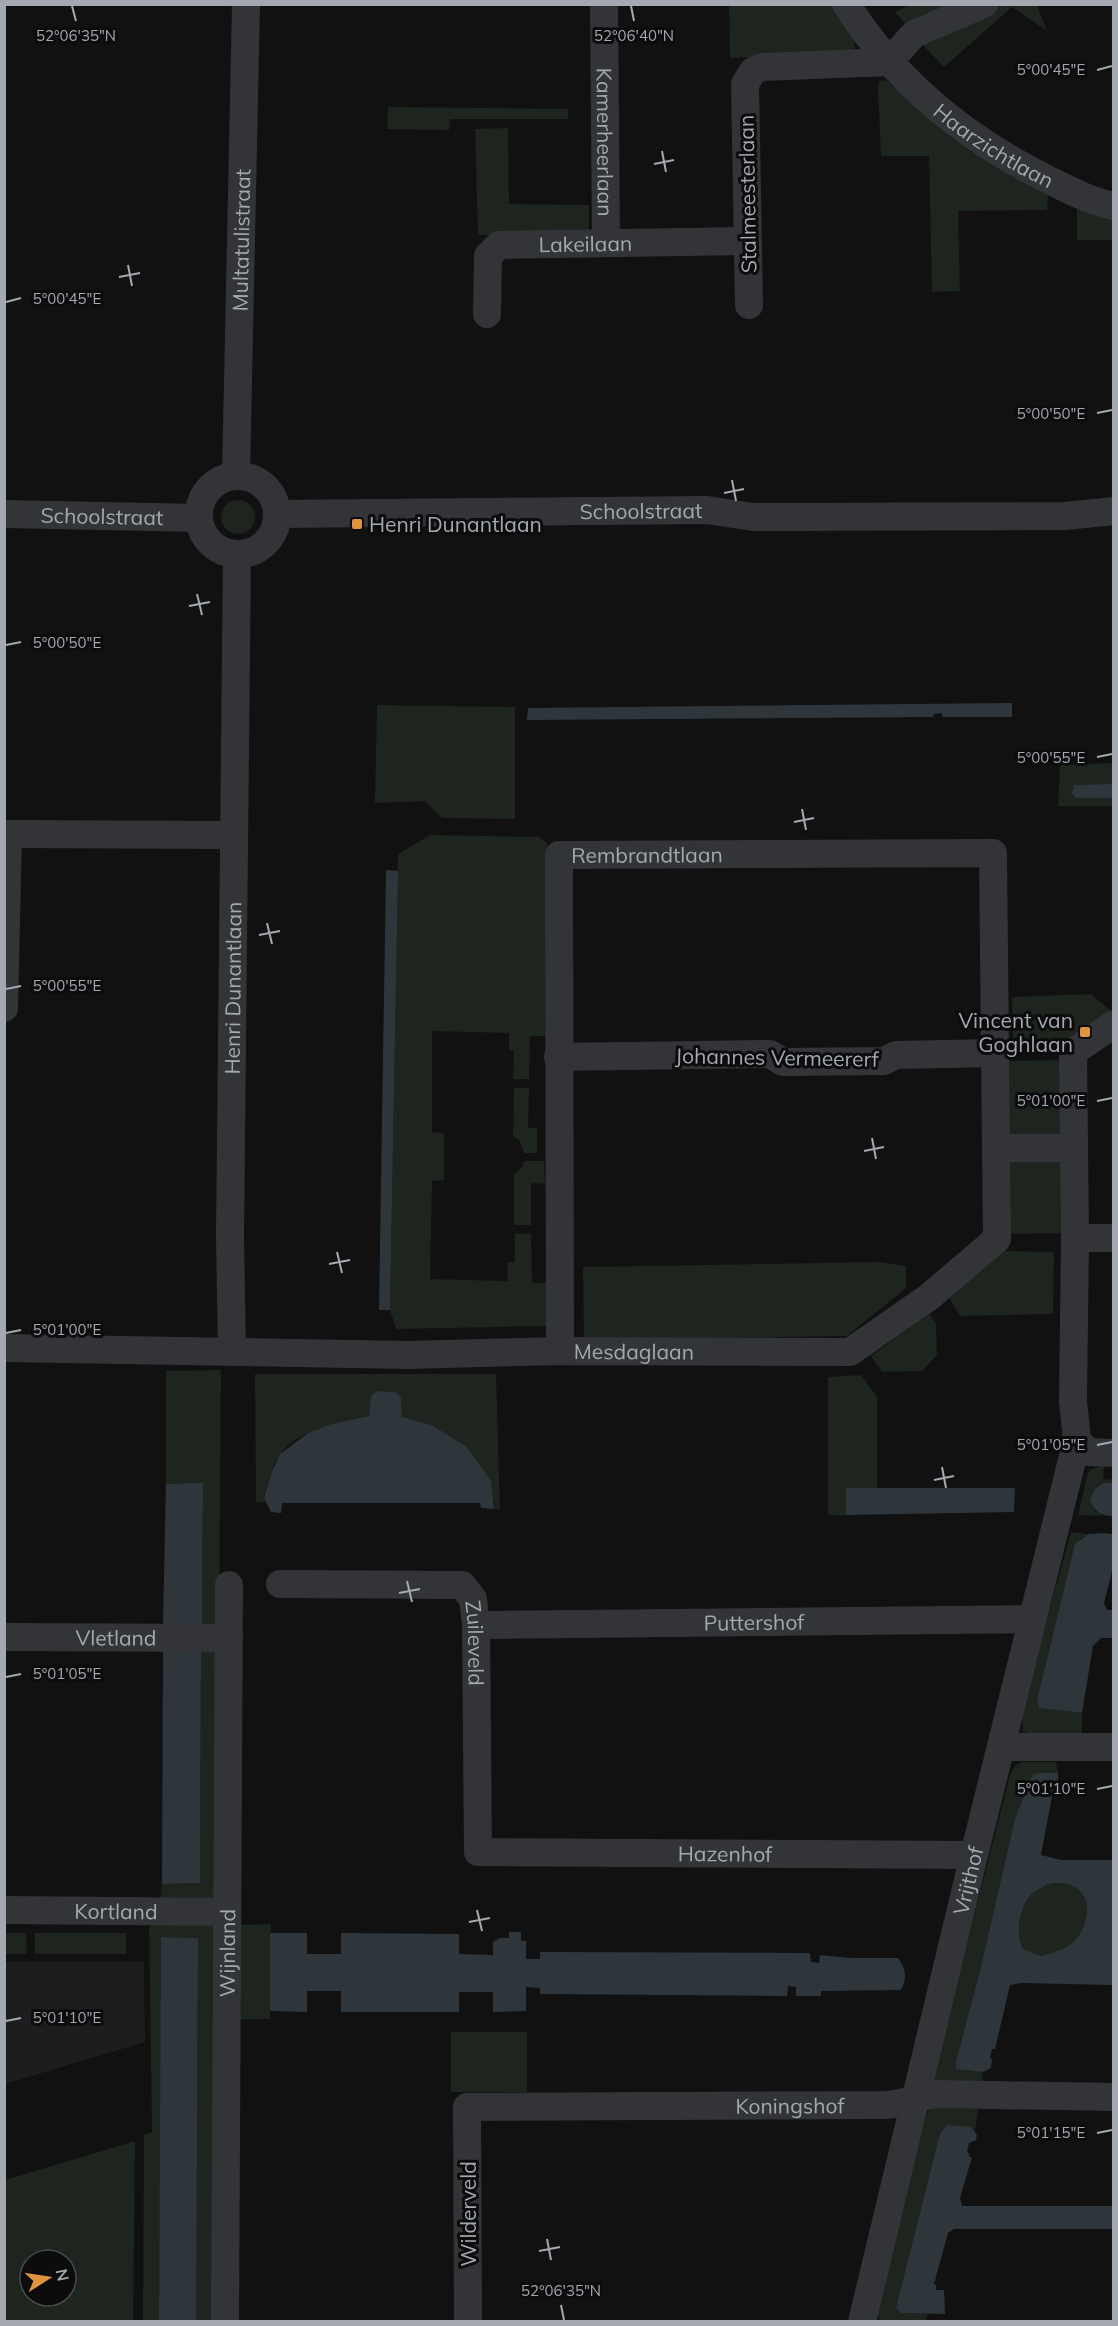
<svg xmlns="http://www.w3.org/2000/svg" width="1118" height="2326" font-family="Mulish,sans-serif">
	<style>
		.built { fill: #1d1d1f }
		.green { fill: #1e241e; fill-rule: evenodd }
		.water { fill: #2e363b; fill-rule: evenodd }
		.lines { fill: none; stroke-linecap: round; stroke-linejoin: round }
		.minor { stroke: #323437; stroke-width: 28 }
		.ticks { fill: none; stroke: #a4a9b1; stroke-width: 2 }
		.poi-dot { fill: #de953e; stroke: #0c0c0d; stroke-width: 2 }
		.labels { text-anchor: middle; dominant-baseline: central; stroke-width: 6; stroke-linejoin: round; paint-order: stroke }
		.street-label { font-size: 21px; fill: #a4a9b1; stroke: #0c0c0d }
		.poi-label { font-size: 21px; fill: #a4a9b1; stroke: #0c0c0d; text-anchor: start }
		.ticks-label { font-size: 15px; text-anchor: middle; fill: #a4a9b1; stroke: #0c0c0d; stroke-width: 6; stroke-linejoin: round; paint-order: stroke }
	</style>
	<rect width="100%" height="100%" fill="#111112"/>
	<polygon class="built" points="5,1962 144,1962 145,2042 5,2084"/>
	<g class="green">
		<polygon points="729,5 831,5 855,41 854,50 842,53 730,58"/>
		<polygon points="910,5 966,5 911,31 895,12"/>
		<polygon points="1002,5 1037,5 1047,31 1012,7 944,67 919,41"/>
		<polygon points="886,80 947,133 1048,194 1047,210 958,211 960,291 932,292 929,156 881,156 878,88 879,81"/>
		<polygon points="388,107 568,109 568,119 450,119 449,130 387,129"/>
		<polygon points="508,128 509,204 589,205 589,234 478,235 475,129"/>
		<polygon points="1077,204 1113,217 1113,240 1077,240"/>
		<circle cx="238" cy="517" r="17"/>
		<polygon points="377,705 515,707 515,819 442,818 425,801 375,803"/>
		<polygon points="1113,763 1113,806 1058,806 1060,765"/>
		<polygon points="430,835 539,837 547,843 545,1036 530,1036 529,1079 513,1079 514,1051 509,1050 509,1033 432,1031 432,1132 444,1133 444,1180 432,1181 430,1279 507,1281 508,1262 515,1262 515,1234 531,1234 532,1283 549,1283 547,1326 396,1329 390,1310 398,854"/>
		<polygon points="1091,994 1113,1013 1066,1043 1013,1043 1012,997"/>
		<polygon points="1068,1060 1068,1141 1005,1142 1004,1061"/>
		<polygon points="514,1088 529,1088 528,1128 537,1128 537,1153 524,1153 519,1140 513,1136"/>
		<polygon points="1004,1152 1067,1152 1067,1233 1005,1234"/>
		<polygon points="525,1161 544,1161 545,1184 531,1183 531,1225 514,1225 514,1174 520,1170"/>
		<polygon points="1001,1251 1054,1252 1053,1314 960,1316 948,1296"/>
		<polygon points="879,1262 906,1266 906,1288 847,1336 584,1340 583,1267"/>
		<polygon points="929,1314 936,1323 937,1355 922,1371 882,1372 871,1356"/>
		<polygon points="221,1370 219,1624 202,1624 203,1484 166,1484 166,1371"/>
		<path d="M 255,1374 L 496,1374 L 500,1509 L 494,1509 L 495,1503 L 447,1435 L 432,1425 L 402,1417 L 401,1397 L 395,1392 L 376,1391 L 371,1396 L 369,1416 C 339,1423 300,1429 280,1454 C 271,1466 268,1484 264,1498 L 266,1502 L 256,1502 Z"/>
		<polygon points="861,1375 877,1397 877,1488 846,1488 846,1515 828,1515 828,1377"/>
		<polygon points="1104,1465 1103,1479 1113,1480 1113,1483 1102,1483 1094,1510 1103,1516 1078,1515 1087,1476 1090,1470"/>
		<polygon points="1071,1532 1088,1534 1080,1539 1039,1708 1082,1713 1082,1736 1034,1736 1023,1731 1022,1710"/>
		<polygon points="201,1650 220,1650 219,1904 160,1904 162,1884 200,1883"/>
		<polygon points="1022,1762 1056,1762 1058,1773 1038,1773 1030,1780 1016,1817 957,2069 983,2072 982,2088 937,2084 933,2078 1010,1775 1015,1766"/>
		<path d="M 1052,1883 C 1060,1883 1067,1882 1075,1886 C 1095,1898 1087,1931 1072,1943 C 1064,1950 1051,1953 1041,1956 L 1023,1950 C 1015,1935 1019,1907 1031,1895 C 1036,1889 1044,1886 1052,1883 Z"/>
		<polygon points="162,1924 218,1926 216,2321 195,2321 198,1938 162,1937 159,2321 143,2322 144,2135 152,2132 149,1926"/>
		<polygon points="271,1924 270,2019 235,2019 235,1925"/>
		<polygon points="5,1933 26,1933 27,1954 5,1954"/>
		<rect x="35" y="1933" width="91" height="21"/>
		<rect x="451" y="2032" width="76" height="60"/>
		<polygon points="932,2107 978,2109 975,2132 971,2127 940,2133 896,2306 901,2313 928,2314 925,2321 880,2321 875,2312 927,2113"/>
		<path d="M 135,2141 L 133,2321 L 5,2321 L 5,2180 ZM 30,2260 L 66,2260 L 66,2296 L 30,2296 Z"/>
	</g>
	<g class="water">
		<polygon points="1012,703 1012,717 942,717 942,713 934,714 933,717 527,720 528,708"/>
		<polygon points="1113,784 1113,798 1076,798 1072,793 1074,785"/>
		<polygon points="386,870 398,871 390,1310 379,1310"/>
		<polygon points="376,1391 395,1392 401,1397 402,1417 432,1425 467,1447 491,1481 494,1509 481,1508 480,1503 282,1503 281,1513 271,1512 264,1498 272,1471 280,1454 308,1433 332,1424 369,1416 371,1396"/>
		<polygon points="203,1483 202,1624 163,1624 166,1484"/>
		<path d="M 1103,1483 L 1113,1483 L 1113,1516 C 1100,1516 1095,1512 1090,1500 L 1095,1489 Z"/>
		<polygon points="846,1488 1015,1488 1014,1512 846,1515"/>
		<polygon points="1103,1533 1113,1534 1113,1567 1104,1603 1107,1610 1113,1610 1113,1638 1101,1638 1093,1646 1082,1713 1039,1708 1037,1701 1075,1544 1088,1534"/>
		<polygon points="163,1650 201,1650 200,1883 162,1884"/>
		<path d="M 1038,1773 L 1058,1773 L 1059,1790 L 1052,1796 L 1041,1855 L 1061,1860 L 1113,1860 L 1113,1985 L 1021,1983 L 1010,1985 L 995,2049 L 992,2049 L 990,2058 L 992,2059 L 991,2068 L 983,2072 L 956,2069 L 956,2062 L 979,1975 L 1015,1819 L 1030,1780 L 1033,1775 ZM 1052,1883 C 1060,1883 1067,1882 1075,1887 C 1095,1898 1087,1931 1072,1943 C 1064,1950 1051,1953 1041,1956 L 1023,1949 C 1015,1935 1019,1907 1031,1895 C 1037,1889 1044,1886 1052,1883 Z"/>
		<path d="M 509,1932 L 521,1932 L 521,1941 L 526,1941 L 526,1959 L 540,1959 L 540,1952 L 810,1953 L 811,1962 L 819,1963 L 820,1955 L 851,1958 L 898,1958 C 906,1968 907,1979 901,1990 L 821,1991 L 821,1996 L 796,1996 L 796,1987 L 788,1986 L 787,1996 L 540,1994 L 540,1988 L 526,1987 L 526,2011 L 493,2012 L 493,1992 L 459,1992 L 459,2012 L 341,2012 L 341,1991 L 307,1991 L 307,2012 L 270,2011 L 270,1933 L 307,1933 L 307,1954 L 341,1954 L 341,1933 L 459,1934 L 459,1954 L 493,1955 L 493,1942 L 500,1938 L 509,1938 Z"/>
		<polygon points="161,1937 198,1938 196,2321 159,2321"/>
		<polygon points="948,2125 971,2127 977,2135 976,2140 969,2143 967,2152 969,2154 969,2157 972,2157 960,2198 962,2206 1113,2206 1113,2229 954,2229 948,2233 934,2284 936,2285 936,2290 944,2290 945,2314 901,2313 896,2307 940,2133"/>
	</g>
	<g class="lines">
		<g class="minor">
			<path id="s1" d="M 604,4 L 606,242"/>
			<path id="s2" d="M 846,4 C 896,83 966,139 1049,180 C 1069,190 1092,202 1114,206"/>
			<polyline points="749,305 745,84 753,71 762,67 889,62 914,34 984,4"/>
			<path id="s3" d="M 487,314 L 488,256 L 499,245 L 747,241"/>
			<path id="s4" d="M 236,476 L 246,4"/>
			<circle cx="238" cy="515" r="39"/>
			<path id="s5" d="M 4,514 L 199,518"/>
			<path id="s6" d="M 277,514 L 707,510 L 753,517 L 1065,516 L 1114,511"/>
			<polyline points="4,834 233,835"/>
			<polyline points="4,1008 8,834"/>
			<polyline points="1114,1024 1073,1052 1075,1238 1073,1401 1077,1440 1088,1452 1114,1453"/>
			<polyline points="558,1057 770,1054 783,1062 884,1061 896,1055 995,1053"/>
			<polyline points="1075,1238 1114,1238"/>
			<path id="s7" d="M 4,1348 L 408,1355 L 560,1351 L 850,1352 L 929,1297 L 997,1239 L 996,1148 L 1074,1148"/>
			<path id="s8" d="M 232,1351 L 230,1238 L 237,554"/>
			<path id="s9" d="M 560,1351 L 559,855 L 993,853 L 996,1148"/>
			<path id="s10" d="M 280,1584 L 462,1585 L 473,1599 L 476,1625 L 478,1852 L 974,1855"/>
			<path id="s11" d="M 476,1625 L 1032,1619"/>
			<path id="s12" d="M 4,1637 L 229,1638"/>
			<polyline points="1002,1747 1114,1747"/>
			<path id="s13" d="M 4,1910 L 227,1912"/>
			<path id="s14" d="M 225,2322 L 229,1585"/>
			<path id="s15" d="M 468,2322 L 467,2107 L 886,2105 C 904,2104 918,2097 936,2094 L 1114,2097"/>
			<path id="s16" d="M 862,2322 L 974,1855 L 1077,1440"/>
		</g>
	</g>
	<path class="ticks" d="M 72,6 L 76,21M 631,6 L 634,21M 1097,70 L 1112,66M 662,151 L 666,172M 654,164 L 674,160M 128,265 L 132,286M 119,277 L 140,273M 6,302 L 21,298M 1097,413 L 1112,410M 732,480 L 736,501M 724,493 L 744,489M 197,594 L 202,615M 189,606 L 210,602M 6,645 L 21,642M 1097,757 L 1112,754M 802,809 L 806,830M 794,822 L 814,818M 267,923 L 272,944M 259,935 L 280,931M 6,989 L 21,986M 1097,1101 L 1112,1098M 872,1138 L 876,1159M 864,1151 L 884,1147M 337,1252 L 342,1273M 329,1264 L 350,1260M 6,1333 L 21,1330M 1097,1445 L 1112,1442M 942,1467 L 946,1488M 934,1480 L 954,1476M 407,1581 L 412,1602M 399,1593 L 420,1589M 6,1677 L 21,1674M 1097,1789 L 1112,1786M 477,1910 L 482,1931M 469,1922 L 490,1918M 6,2021 L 21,2018M 1097,2133 L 1112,2130M 547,2239 L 551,2260M 539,2251 L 560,2247M 561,2305 L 564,2320"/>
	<g class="poi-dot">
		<rect x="351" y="518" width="12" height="12" rx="3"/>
		<rect x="1079" y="1026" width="12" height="12" rx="3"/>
	</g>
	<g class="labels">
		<g class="street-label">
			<text stroke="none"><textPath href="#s1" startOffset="138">Kamerheerlaan</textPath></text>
			<text stroke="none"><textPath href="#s2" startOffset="207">Haarzichtlaan</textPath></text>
			<text transform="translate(747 194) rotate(-91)">Stalmeesterlaan</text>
			<text stroke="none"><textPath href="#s4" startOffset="236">Multatulistraat</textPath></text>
			<text stroke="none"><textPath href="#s3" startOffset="160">Lakeilaan</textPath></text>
			<text stroke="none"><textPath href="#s6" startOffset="364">Schoolstraat</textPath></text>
			<text stroke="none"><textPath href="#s5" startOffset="98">Schoolstraat</textPath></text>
			<text stroke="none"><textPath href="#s9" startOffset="584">Rembrandtlaan</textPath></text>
			<text stroke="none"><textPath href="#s8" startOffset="363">Henri Dunantlaan</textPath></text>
			<text transform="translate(777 1057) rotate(1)">Johannes Vermeererf</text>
			<text stroke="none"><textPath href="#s7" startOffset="630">Mesdaglaan</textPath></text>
			<text stroke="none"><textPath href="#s11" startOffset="278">Puttershof</textPath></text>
			<text stroke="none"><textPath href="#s12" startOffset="112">Vletland</textPath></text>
			<text stroke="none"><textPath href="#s10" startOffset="244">Zuileveld</textPath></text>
			<text stroke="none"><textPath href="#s10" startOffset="700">Hazenhof</textPath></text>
			<text stroke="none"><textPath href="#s16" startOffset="454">Vrijthof</textPath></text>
			<text stroke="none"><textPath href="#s13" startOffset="112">Kortland</textPath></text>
			<text stroke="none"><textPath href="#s14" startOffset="369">Wijnland</textPath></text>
			<text stroke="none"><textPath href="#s15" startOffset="538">Koningshof</textPath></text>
			<text transform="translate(468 2214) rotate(-90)">Wilderveld</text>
		</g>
		<g class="poi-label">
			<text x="369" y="524">Henri Dunantlaan</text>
			<text x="1073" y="1020" text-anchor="end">Vincent van<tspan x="1073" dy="24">Goghlaan</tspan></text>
		</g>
	</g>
	<g class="ticks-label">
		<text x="76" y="41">52°06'35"N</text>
		<text x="634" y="41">52°06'40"N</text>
		<text x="1051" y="75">5°00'45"E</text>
		<text x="67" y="304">5°00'45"E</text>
		<text x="1051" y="419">5°00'50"E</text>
		<text x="67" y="648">5°00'50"E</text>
		<text x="1051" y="763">5°00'55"E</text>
		<text x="67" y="991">5°00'55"E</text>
		<text x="1051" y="1106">5°01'00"E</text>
		<text x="67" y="1335">5°01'00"E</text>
		<text x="1051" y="1450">5°01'05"E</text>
		<text x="67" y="1679">5°01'05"E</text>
		<text x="1051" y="1794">5°01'10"E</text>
		<text x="67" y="2023">5°01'10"E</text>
		<text x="1051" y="2138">5°01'15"E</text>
		<text x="561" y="2296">52°06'35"N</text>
	</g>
	<rect width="1118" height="2326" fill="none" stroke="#a4a9b1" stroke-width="12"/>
	<g transform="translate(48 2278) rotate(78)"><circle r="28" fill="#0c0c0d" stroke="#494b4f" stroke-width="1.5"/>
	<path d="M0-4.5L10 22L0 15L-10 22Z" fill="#de953e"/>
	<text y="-9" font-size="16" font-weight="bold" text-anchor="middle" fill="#a4a9b1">N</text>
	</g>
</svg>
